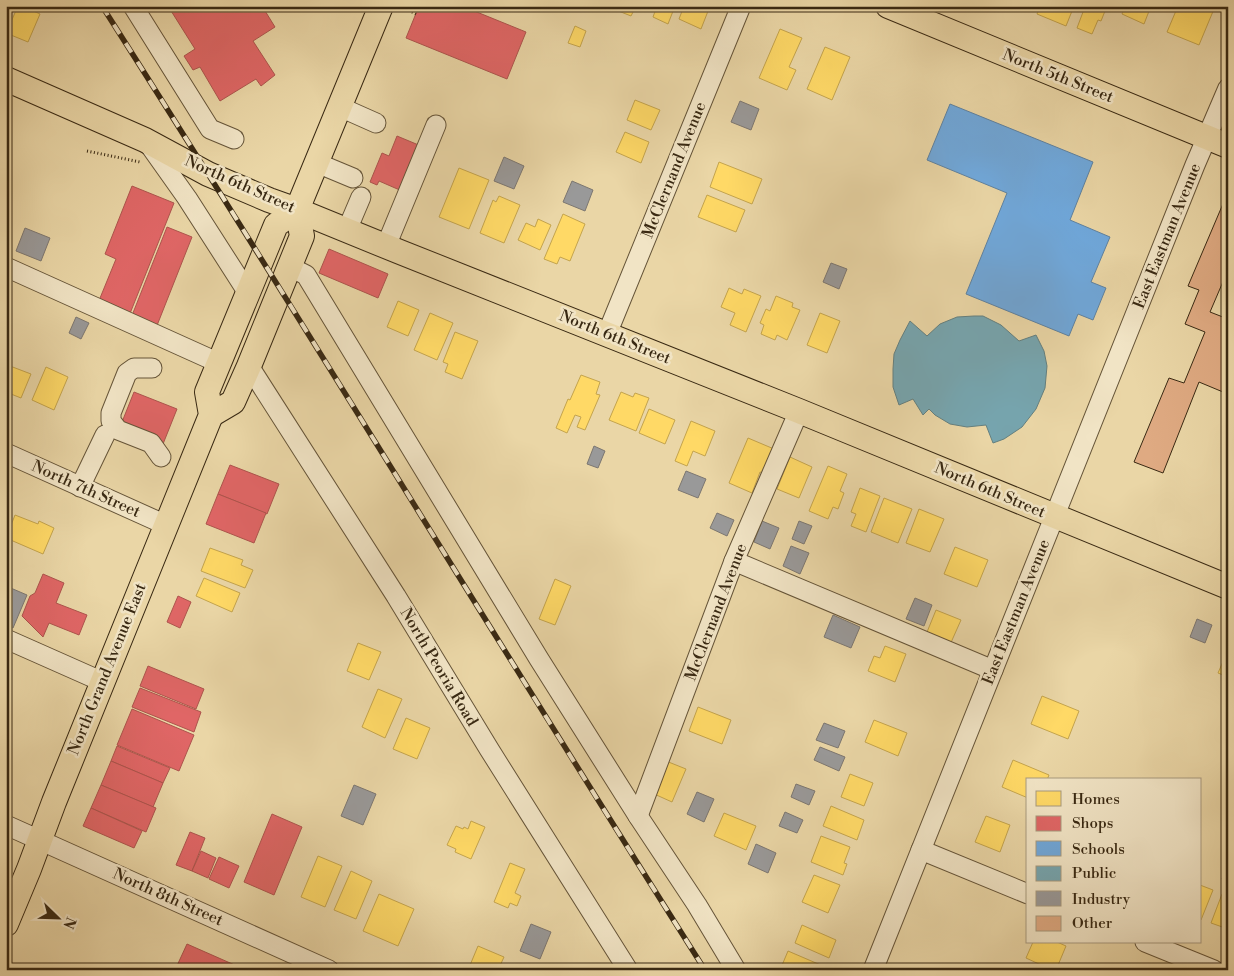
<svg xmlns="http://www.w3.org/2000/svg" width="1234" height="976" font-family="'Libre Bodoni',serif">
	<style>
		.homes { fill: #ffd966; stroke: #c4a44d }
		.shops { fill: #e06666; stroke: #ae544d }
		.schools { fill: #6fa8dc; stroke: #5f82a0 }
		.public { fill: #76a5af; stroke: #648080 }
		.industry { fill: #999; stroke: #7c7771 }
		.building { fill: #dfaa82; stroke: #392913 }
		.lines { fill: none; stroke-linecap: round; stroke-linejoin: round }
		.minor-casing { stroke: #655438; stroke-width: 21 }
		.major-casing { stroke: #392913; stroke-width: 26 }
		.path { stroke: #392913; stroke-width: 3; stroke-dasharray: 1 2.5; stroke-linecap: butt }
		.minor { stroke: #f1e4c5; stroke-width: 19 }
		.major { stroke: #ead6a6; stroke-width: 24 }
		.rail-casing { stroke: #392913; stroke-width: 5.5 }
		.rail { stroke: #f1e4c5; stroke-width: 4; stroke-dasharray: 11; stroke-linecap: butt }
		.labels { text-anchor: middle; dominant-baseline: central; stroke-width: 5; stroke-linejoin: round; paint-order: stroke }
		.street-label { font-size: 16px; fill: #392913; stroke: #f1e4c5 }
	</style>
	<rect width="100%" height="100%" fill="#ead6a6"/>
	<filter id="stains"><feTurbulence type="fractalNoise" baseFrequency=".004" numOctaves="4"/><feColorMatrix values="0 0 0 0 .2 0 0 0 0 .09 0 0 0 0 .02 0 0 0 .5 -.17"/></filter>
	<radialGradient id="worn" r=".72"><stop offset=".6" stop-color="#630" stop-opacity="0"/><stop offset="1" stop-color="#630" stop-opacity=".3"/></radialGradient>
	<g class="homes">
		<polygon points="18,6 23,6 40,14 28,42 6,33"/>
		<polygon points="606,6 636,6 631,16"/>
		<polygon points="657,6 675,6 668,24 653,17"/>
		<polygon points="684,6 710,6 701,29 679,19"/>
		<polygon points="1040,6 1074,6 1066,26 1037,14"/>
		<polygon points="1080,6 1107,6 1101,21 1098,20 1092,34 1077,28 1083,12 1079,10"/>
		<polygon points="1125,6 1151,6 1144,24 1122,14"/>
		<polygon points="1178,6 1207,6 1214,9 1199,45 1167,32"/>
		<polygon points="575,26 586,31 580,47 568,43"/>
		<polygon points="780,29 802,38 789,67 796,70 787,90 759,78"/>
		<polygon points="825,47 850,57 832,100 807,89"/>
		<polygon points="635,100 660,110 651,130 627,120"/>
		<polygon points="625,132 649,142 641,163 616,152"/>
		<polygon points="719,162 762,179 752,204 710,187"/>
		<polygon points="459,168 489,180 469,229 439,217"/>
		<polygon points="707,195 745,210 736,232 698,217"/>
		<polygon points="499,196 520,205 504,243 480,233 493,200 496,202"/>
		<polygon points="563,214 585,224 570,261 560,257 557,264 544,259"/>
		<polygon points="538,219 551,225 540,250 518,240 526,223 535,227"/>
		<polygon points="729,288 742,294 744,289 761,296 746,332 730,325 735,313 721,307"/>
		<polygon points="776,296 793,303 792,307 800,310 787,340 777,335 775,340 761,334 764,325 760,323 766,309 770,311"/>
		<polygon points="398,301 419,310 408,336 387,327"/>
		<polygon points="430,313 453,323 437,360 414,350"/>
		<polygon points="820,313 840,321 827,353 807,345"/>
		<polygon points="455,332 478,341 462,379 445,372 448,364 443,362"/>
		<polygon points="10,366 31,374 21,398 6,392 6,374"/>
		<polygon points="46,367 68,377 54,410 32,400"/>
		<polygon points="581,375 600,382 596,394 600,395 585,430 577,427 581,417 575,415 567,433 556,428 568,399 570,400"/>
		<polygon points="621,392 633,397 635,393 649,398 636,431 609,420"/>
		<polygon points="649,409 675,420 665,444 639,433"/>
		<polygon points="691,421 715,431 705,456 693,451 687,466 675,461"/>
		<polygon points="748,438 774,449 764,473 760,472 752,493 729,483"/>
		<polygon points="790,457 812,467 799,498 777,489"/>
		<polygon points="828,466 847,474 840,491 844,493 838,509 833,507 828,519 809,511"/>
		<polygon points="860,488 880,496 866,532 851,526 856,514 851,512"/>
		<polygon points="884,498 912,509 898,543 871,532"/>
		<polygon points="919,509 944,519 930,552 906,543"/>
		<polygon points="15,515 38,524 39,521 54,528 43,554 6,538"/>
		<polygon points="955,547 988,560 977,587 944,574"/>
		<polygon points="210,548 243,560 241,565 253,570 245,588 201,571"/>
		<polygon points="204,578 240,593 232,612 196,596"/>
		<polygon points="555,579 571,586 555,625 539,619"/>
		<polygon points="936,610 961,620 949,647 925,637"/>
		<polygon points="358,643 381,652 369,680 347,671"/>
		<polygon points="885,646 906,654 895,682 868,671 874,656 880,658"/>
		<polygon points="1228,650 1228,677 1218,673"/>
		<polygon points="378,689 402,699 385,738 362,727"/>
		<polygon points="1042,696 1079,711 1068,739 1031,724"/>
		<polygon points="698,707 731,720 722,744 689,731"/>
		<polygon points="406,718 430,728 417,759 393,749"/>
		<polygon points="874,720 907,733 898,756 865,742"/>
		<polygon points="1013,760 1049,775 1047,780 1028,780 1028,798 1002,787"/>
		<polygon points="666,761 686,769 672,802 652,793"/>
		<polygon points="850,774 873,783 864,806 841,797"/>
		<polygon points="831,806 864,820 857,840 823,826"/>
		<polygon points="724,813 756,826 746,850 714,836"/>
		<polygon points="986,816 1010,825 1000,852 975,842"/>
		<polygon points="471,821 485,827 471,859 455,852 456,849 447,845 456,826 463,829 464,827 468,829"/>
		<polygon points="821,836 850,847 844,863 847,864 843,875 811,862"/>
		<polygon points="318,856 342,866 325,907 301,897"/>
		<polygon points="510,863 525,869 515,893 521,896 517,906 510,903 508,908 494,902"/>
		<polygon points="351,871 372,881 356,919 334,910"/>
		<polygon points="814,875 840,885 828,913 802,902"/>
		<polygon points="1200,885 1213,890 1201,920 1200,920"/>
		<polygon points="379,894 414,909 398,946 363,931"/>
		<polygon points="1222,894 1228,896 1228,929 1211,923"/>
		<polygon points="802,925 836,940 829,958 795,943"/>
		<polygon points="1033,942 1057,942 1066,946 1056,970 1052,970 1026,958"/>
		<polygon points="478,946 504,957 498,970 468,970"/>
		<polygon points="788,951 823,966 822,970 780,970"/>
	</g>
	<g class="shops">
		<polygon points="168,6 262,6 275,27 253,41 275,75 261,86 256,79 220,101 200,67 193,70 184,56 195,49"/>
		<polygon points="419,6 462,6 526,32 507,79 406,38"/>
		<polygon points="397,136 421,146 402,191 379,181 377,185 370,182 382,153 389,156"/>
		<polygon points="132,186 174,203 129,316 98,303 116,259 105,254"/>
		<polygon points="167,227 192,237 156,328 131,318"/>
		<polygon points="329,249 388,274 378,298 319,273"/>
		<polygon points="134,392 177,409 163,444 120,427"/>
		<polygon points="230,465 279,484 267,514 218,494"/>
		<polygon points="218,494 266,513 254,543 206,524"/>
		<polygon points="43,574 64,583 56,603 87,615 79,635 49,623 43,637 22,616 30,596 35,593"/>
		<polygon points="178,596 191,602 180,628 167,622"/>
		<polygon points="148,666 204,689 196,709 140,686"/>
		<polygon points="140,688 201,712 194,732 132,707"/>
		<polygon points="132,709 194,735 179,771 117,745"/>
		<polygon points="117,746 170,768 163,783 111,761"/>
		<polygon points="111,761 163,783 153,807 101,785"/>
		<polygon points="101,785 156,808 146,832 91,808"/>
		<polygon points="91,808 142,831 134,848 83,826"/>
		<polygon points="272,814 302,827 274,895 244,882"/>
		<polygon points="190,832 205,838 192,871 176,865"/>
		<polygon points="201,851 216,858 208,878 192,871"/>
		<polygon points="219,857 239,866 229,888 209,879"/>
		<polygon points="187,944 246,970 175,970"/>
	</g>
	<polygon class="schools" points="950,104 1093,162 1070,220 1110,237 1091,282 1106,288 1093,320 1078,314 1069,336 966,294 1007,193 927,160"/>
	<polygon class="public" points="974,316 983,316 1001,325 1019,341 1036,335 1044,351 1047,366 1045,388 1036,409 1022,427 1004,439 993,443 986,425 967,427 950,424 935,415 929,409 923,415 913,399 899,405 893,387 893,369 894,354 900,340 910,321 927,336 940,324 957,317"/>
	<g class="industry">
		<polygon points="740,101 759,109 751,130 731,122"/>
		<polygon points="504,157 524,166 514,189 494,181"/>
		<polygon points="572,181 593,190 585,211 563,202"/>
		<polygon points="25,228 50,238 41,261 16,251"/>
		<polygon points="831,263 847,269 839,289 823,282"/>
		<polygon points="76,317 89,323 81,339 69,333"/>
		<polygon points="594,446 605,451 598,468 587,464"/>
		<polygon points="686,471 706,479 698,498 678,490"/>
		<polygon points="717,513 734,520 727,536 710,528"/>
		<polygon points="762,521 779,528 770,549 754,542"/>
		<polygon points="799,521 812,526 804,544 792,539"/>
		<polygon points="791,546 809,553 800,574 783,566"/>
		<polygon points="6,586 27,595 13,628 6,625"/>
		<polygon points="915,598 932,605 924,626 906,619"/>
		<polygon points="833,615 860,627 851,648 824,637"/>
		<polygon points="1197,619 1212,625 1205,643 1190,637"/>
		<polygon points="824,723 845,731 838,748 816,740"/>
		<polygon points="820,747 845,757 839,771 814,760"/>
		<polygon points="796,784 815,791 809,805 791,797"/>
		<polygon points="354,785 376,794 363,825 341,816"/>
		<polygon points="697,792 714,799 704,822 687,814"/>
		<polygon points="785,812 803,820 797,833 779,826"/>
		<polygon points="756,844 776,853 768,873 748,864"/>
		<polygon points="1228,864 1228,882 1222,879"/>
		<polygon points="531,924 551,932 540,959 520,951"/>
	</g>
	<polygon class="building" points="1228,192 1228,270 1210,312 1228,319 1228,365 1226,369 1228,369 1228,382 1223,392 1199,382 1163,473 1134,462 1169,378 1184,383 1205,332 1185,324 1199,290 1188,286"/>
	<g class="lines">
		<defs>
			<g id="minor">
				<polyline points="133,6 210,129 234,139"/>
				<polyline points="340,107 376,123"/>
				<polyline points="148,143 187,198 248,293"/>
				<polyline points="317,163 353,178"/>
				<polyline points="347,230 361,197"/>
				<polyline points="386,246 436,125"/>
				<polyline points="6,267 219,363"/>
				<polyline points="290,267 306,275 539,659 638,816 697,905 736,970"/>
				<polyline points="607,334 741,6"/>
				<polyline points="249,366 396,596 489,749 628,970"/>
				<polyline points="152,368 134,368 127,373 111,413 111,421 118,430 151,443 161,457"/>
				<polyline points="6,453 166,525"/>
				<polyline points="80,487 105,435"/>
				<polyline points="734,561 993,670"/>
				<polyline points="6,639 103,682"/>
				<polyline points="638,816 734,561 799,411"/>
				<polyline points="6,825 329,970"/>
				<polyline points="921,850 1028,894"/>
				<polyline points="1145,942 1214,970"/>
				<polyline points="873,970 1195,165 1228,88"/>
			</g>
			<g id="major">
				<polyline points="888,6 1228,146"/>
				<polyline points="6,79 145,140 208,174 269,200 297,210 400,252 799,411 1228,587"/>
				<polyline points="211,415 233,402 249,366 302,236 297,210"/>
				<polyline points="6,924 29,869 54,802 211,415 207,392 276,225 297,210 381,6"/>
			</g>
		</defs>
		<use href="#minor" class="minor-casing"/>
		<use href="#major" class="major-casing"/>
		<g class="path">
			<polyline points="412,12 416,14"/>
			<polyline points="87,151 140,162"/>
		</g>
		<use href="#minor" class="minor"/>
		<use href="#major" class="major"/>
		<defs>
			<path id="rail" d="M 102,6 C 306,326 502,650 705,970"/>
		</defs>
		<use href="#rail" class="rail-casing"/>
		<use href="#rail" class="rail"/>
	</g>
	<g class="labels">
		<g class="street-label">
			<text transform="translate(1058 76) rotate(22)">North 5th Street</text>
			<text transform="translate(674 170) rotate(-68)">McClernand Avenue</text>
			<text transform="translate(240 184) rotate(24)">North 6th Street</text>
			<text transform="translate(1167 236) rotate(-68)">East Eastman Avenue</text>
			<text transform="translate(615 337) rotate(22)">North 6th Street</text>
			<text transform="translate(86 489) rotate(24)">North 7th Street</text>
			<text transform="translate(990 490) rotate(23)">North 6th Street</text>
			<text transform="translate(716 612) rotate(-69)">McClernand Avenue</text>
			<text transform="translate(1016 612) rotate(-68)">East Eastman Avenue</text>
			<text transform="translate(439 667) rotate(59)">North Peoria Road</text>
			<text transform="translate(107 669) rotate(-68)">North Grand Avenue East</text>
			<text transform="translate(168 897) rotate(24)">North 8th Street</text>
		</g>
	</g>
	<rect width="1234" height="976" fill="none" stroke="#ead6a6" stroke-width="25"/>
	<rect x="8" y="8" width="1219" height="961" fill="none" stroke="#392913" stroke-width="2.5"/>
	<rect x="12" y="12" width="1209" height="951" fill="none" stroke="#392913"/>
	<rect x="1026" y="778" width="175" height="165" fill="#f1e4c5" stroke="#a7997e"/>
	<rect x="1036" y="791" width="25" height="15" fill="#ffd966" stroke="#a7997e"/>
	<text x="1072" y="804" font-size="15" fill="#392913">Homes</text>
	<rect x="1036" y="816" width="25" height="15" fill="#e06666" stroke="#a7997e"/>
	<text x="1072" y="828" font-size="15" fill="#392913">Shops</text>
	<rect x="1036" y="841" width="25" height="15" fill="#6fa8dc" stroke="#a7997e"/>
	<text x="1072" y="854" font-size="15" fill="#392913">Schools</text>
	<rect x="1036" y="866" width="25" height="15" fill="#76a5af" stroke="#a7997e"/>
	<text x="1072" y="878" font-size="15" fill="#392913">Public</text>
	<rect x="1036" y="891" width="25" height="15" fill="#999999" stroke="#a7997e"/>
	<text x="1072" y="904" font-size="15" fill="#392913">Industry</text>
	<rect x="1036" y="916" width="25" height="15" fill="#dfaa82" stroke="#a7997e"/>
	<text x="1072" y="928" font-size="15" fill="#392913">Other</text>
	<g transform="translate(58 918) rotate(113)" stroke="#f1e4c5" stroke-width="4" paint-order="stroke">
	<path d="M0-4L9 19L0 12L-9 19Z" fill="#392913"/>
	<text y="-8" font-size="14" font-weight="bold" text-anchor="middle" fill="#392913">N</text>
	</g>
	<rect width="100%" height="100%" filter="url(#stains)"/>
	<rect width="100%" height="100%" fill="url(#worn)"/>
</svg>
